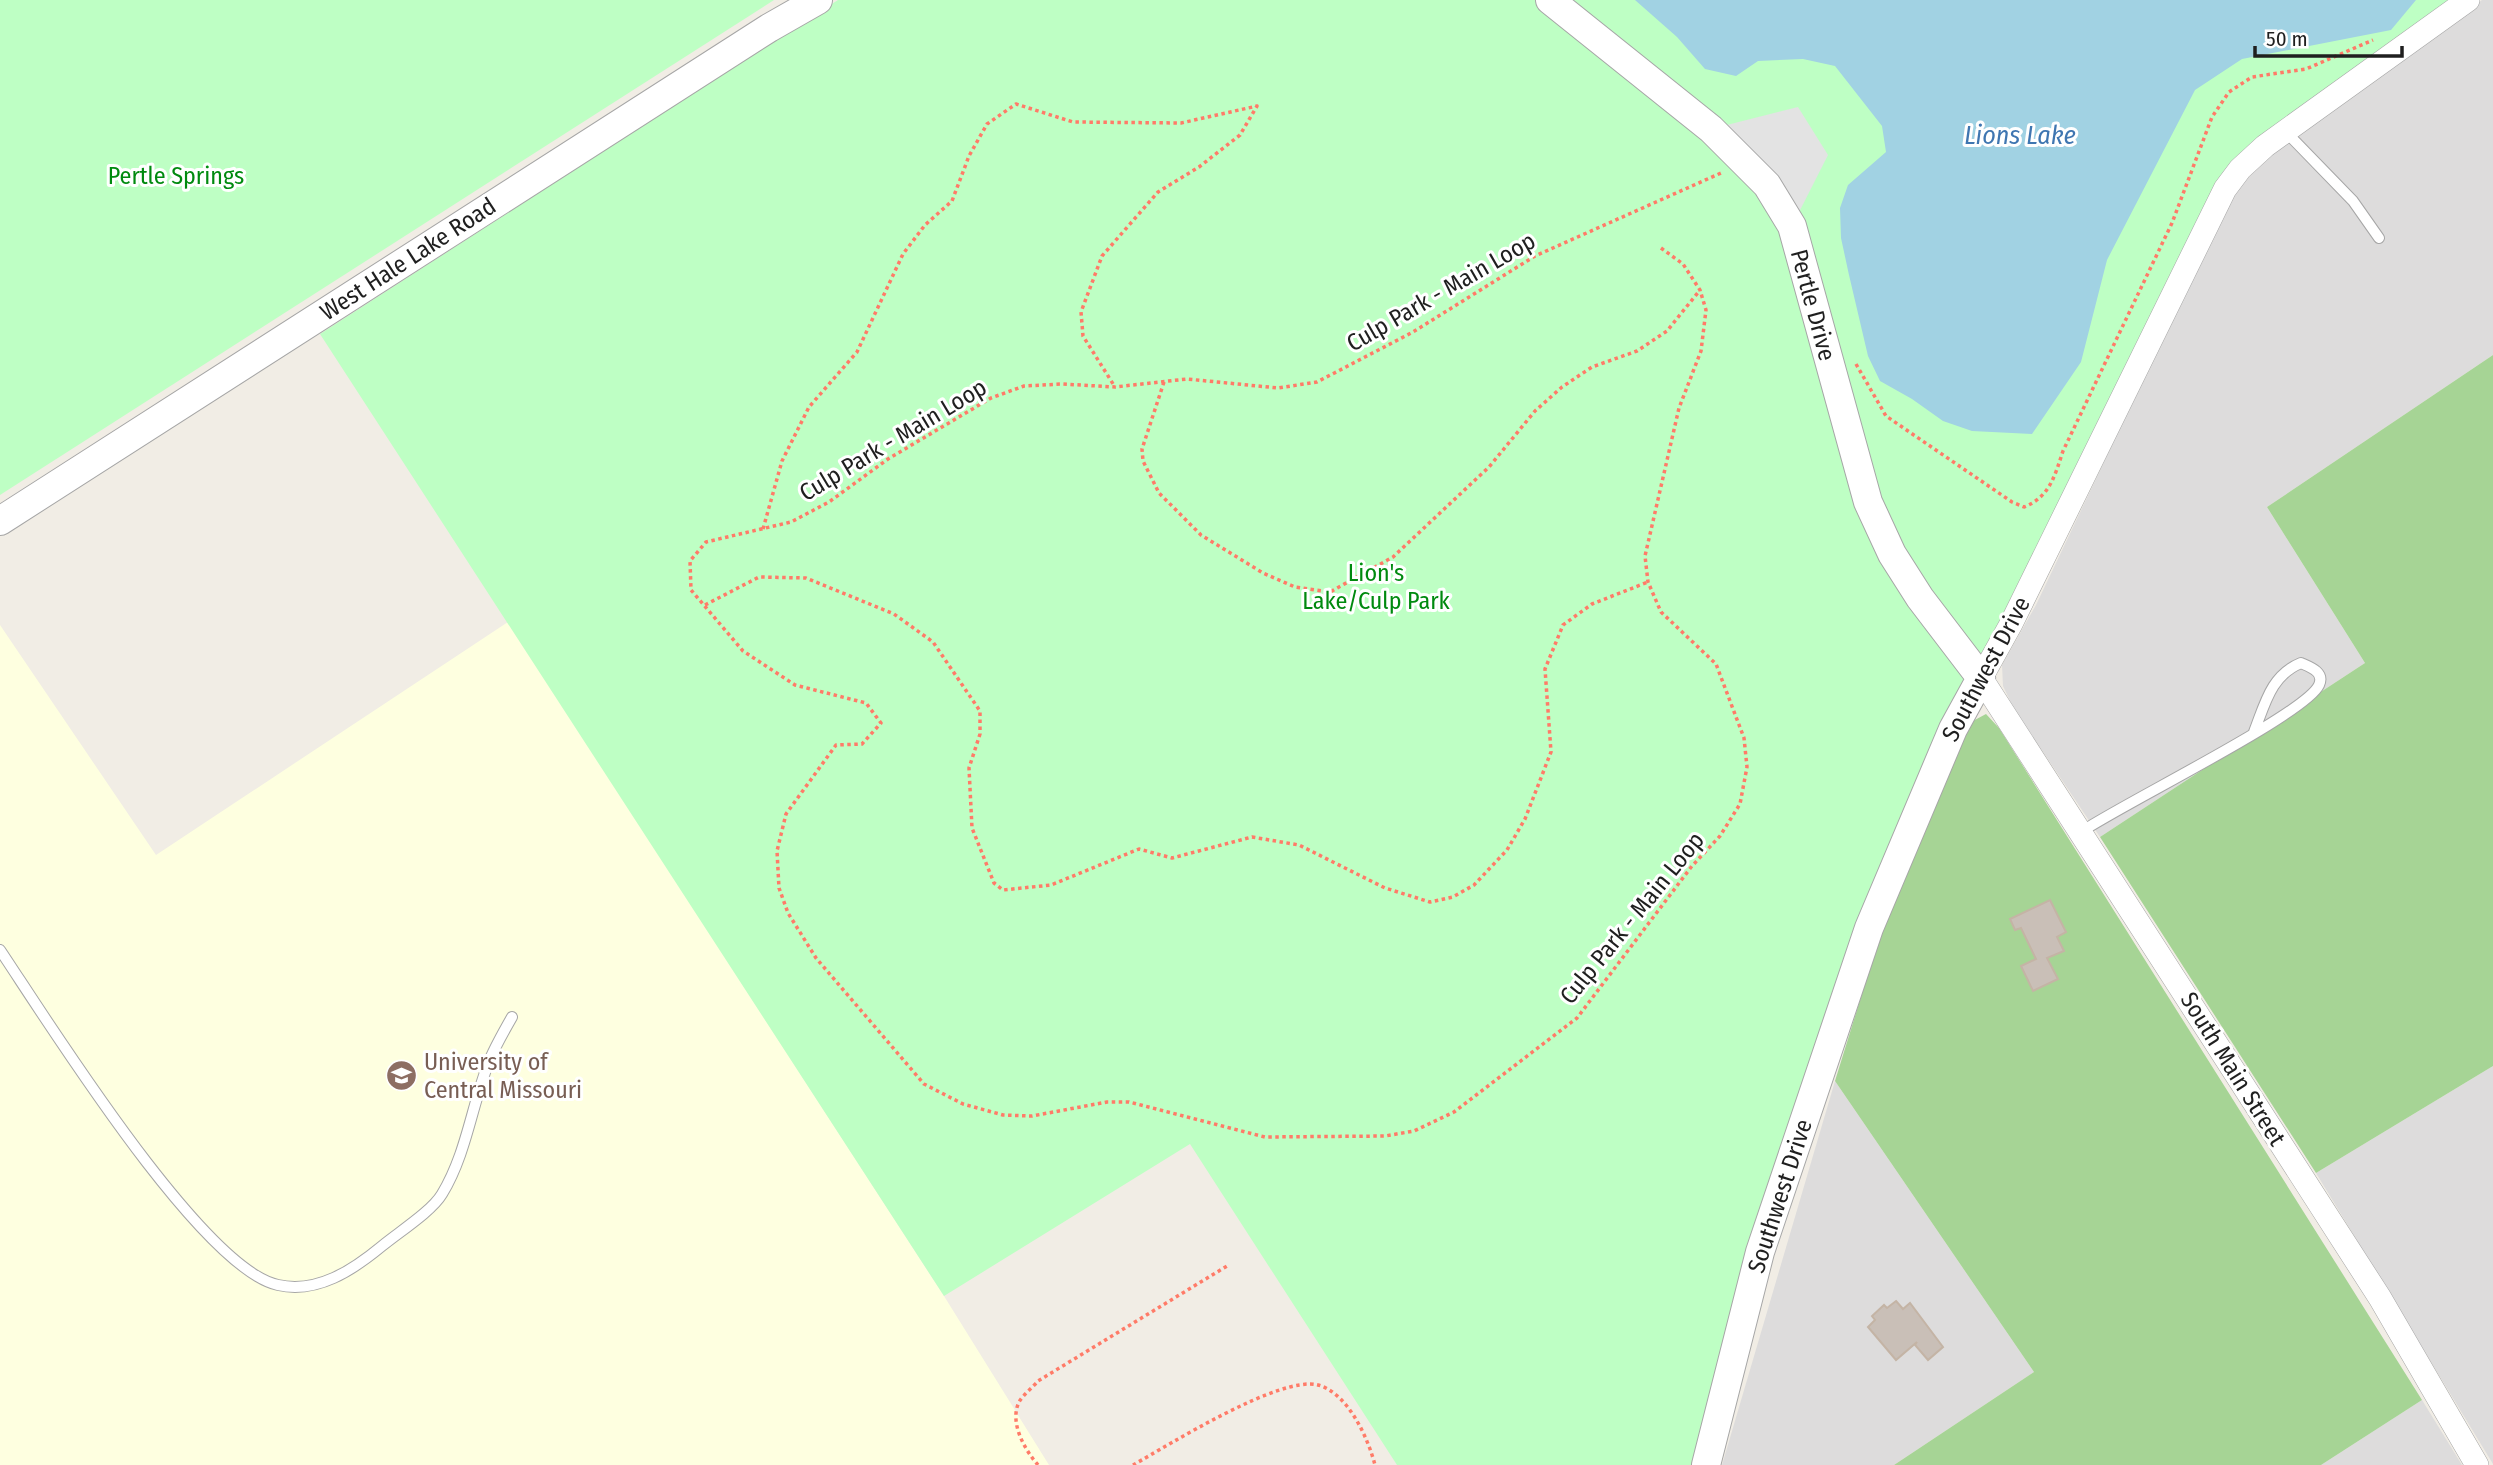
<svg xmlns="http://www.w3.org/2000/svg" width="2493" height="1465" font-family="'Fira Sans Condensed',sans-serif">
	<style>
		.residential { fill: #dddcdc }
		.education { fill: #feffe0 }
		.forest { fill: #a6d495 }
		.park { fill: #beffc4 }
		.parking { fill: #e3e3e3 }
		.water { fill: #a1d2e3 }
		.building { fill: #c9bfb7; stroke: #c4b4a5; stroke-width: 2 }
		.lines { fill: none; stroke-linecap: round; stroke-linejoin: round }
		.service-casing { stroke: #a6a6a6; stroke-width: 12 }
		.minor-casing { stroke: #a6a6a6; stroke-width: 24 }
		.tertiary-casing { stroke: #a6a6a6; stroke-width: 30 }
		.path { stroke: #ff7b68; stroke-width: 3.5; stroke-dasharray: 3.5 3.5; stroke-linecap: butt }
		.service { stroke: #fff; stroke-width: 10 }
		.minor { stroke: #fff; stroke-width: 23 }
		.tertiary { stroke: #fff; stroke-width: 28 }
		.labels { text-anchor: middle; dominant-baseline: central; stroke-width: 6; stroke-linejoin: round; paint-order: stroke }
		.park-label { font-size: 24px; fill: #008a0f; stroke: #fff }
		.street-label { font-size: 24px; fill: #1f1f1f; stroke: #fff }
		.education-label { font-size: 24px; fill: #785e54; stroke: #fff; text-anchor: start }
		.water-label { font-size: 26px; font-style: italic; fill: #3f76b1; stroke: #fff }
	</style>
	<rect width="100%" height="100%" fill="#f1ede5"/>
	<g class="residential">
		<polygon points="2482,0 2493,0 2493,355 2267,507 2365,663 2100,837 2013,707 2003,686 2002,665 2036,605 2219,220 2241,185 2274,152"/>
		<polygon points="2493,1066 2493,1464 2316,1173"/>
		<polygon points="1835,1081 2034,1372 1894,1465 1722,1465"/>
		<polygon points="2422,1400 2462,1465 2321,1465"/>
	</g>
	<polygon class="education" points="508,622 944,1296 1049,1465 0,1465 0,625 156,855"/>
	<g class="forest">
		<polygon points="2493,355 2493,1066 2316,1173 2100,837 2365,663 2267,507"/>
		<polygon points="1986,714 1999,728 2422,1400 2321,1465 1894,1465 2034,1372 1835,1081 1882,929 1971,722"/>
	</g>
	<g class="park">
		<polygon points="0,0 774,0 0,495"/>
		<polygon points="838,0 2468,0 2240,169 1869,928 1706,1465 1397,1465 1190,1144 944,1296 320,334"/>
	</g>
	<polygon class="parking" points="1798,107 1828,155 1792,226 1711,129"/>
	<polygon class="water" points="1635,0 2416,0 2391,30 2242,59 2195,90 2107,260 2081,362 2032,434 1972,431 1943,421 1912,399 1880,381 1868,356 1849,275 1841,238 1840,208 1848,185 1886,152 1882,126 1835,66 1803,59 1758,61 1736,76 1705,69 1677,37"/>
	<g class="building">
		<polygon points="2050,900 2066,932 2057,937 2064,951 2047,958 2058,979 2033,991 2021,966 2036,959 2021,928 2015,930 2010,919"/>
		<polygon points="1896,1301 1903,1309 1910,1303 1943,1347 1928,1360 1915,1345 1917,1342 1896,1360 1868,1327 1875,1320 1872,1316 1884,1305 1887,1308"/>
	</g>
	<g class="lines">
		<defs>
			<g id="service">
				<polyline points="2286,132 2353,201 2379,238"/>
				<path d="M 2081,832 C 2120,805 2306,714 2319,685 C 2325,672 2310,667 2301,663 C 2271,675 2265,704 2254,732"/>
				<path d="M 0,950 C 47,1020 202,1269 278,1285 C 317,1294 353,1270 382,1246 C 399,1232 432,1211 442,1194 C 467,1153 472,1103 490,1059 C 496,1045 504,1031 512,1017"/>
			</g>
			<polyline id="minor" points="2468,0 2265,146 2240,169 2225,189 2011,624 1981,678 2380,1298 2477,1465"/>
			<g id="tertiary">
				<polyline points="1550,0 1711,129 1767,185 1792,226 1868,502 1892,554 1920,598 1981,678 1953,729 1869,928 1760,1252 1706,1465"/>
				<polyline points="0,521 769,28 818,0"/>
			</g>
		</defs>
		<use href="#service" class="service-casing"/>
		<use href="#minor" class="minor-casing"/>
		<use href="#tertiary" class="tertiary-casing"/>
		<g class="path">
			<polyline points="1661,248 1683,264 1700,290 1706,310 1701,351 1679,408 1645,556 1648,582 1661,612 1716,664 1744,738 1747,767 1740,804 1720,836 1692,866 1577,1018 1454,1112 1414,1131 1385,1136 1265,1137 1129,1102 1107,1102 1032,1116 1003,1115 963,1104 924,1084 816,958 788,913 779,888 777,851 786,814 836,745 862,744 881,723 866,703 795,685 743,651 691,590 690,561 706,542 791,522 829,502 888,459 991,398 1024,386 1062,384 1115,387 1187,379 1278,388 1317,382 1413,332 1535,256 1721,173"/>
			<path d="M 1856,364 L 1886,416 L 2012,502 L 2024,507 C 2050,497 2055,475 2063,451 L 2172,223 L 2212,117 L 2229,92 L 2252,77 L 2306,69 L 2373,40"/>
			<polyline points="1164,382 1142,449 1143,461 1159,493 1201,535 1263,573 1295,587 1330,592 1393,557 1489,467 1535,411 1562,387 1592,367 1637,351 1667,331 1700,290"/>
			<polyline points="763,529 782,461 809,407 857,352 903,254 925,225 952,201 969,156 987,124 1016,104 1073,122 1181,123 1257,106 1240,135 1199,167 1158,192 1102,256 1081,312 1083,336 1115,387"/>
			<polyline points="705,605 759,577 806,578 894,614 933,642 980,711 980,734 969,768 972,828 994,883 1003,890 1051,885 1139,849 1172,858 1252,837 1299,845 1385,888 1430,902 1453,897 1474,885 1507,850 1525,819 1551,752 1545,669 1563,625 1592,604 1648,582"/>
			<path d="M 1038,1465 C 1025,1450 1009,1423 1019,1402 C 1023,1395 1033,1387 1038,1381 L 1227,1266"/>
			<path d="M 1133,1465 C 1169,1445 1280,1375 1318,1385 C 1348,1393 1368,1438 1375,1465"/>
		</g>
		<use href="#service" class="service"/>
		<use href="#minor" class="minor"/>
		<use href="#tertiary" class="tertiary"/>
	</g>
	<defs>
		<symbol id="university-disc" viewBox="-11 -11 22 22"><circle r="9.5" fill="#8d6e63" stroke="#fff"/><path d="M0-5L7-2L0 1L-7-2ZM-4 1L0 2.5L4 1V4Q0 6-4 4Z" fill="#fff"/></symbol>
	</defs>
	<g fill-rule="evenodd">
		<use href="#university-disc" x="384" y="1058" width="35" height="35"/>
	</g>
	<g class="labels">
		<g class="park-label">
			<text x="176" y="176">Pertle Springs</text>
			<text x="1376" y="573">Lion's<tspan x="1376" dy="28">Lake/Culp Park</tspan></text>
		</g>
		<g class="street-label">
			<text transform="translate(408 259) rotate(-33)">West Hale Lake Road</text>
			<text transform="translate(1441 292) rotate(-30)">Culp Park - Main Loop</text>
			<text transform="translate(1813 305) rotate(75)">Pertle Drive</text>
			<text transform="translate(893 440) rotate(-31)">Culp Park - Main Loop</text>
			<text transform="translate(1986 669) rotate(-62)">Southwest Drive</text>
			<text transform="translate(1632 918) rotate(-51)">Culp Park - Main Loop</text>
			<text transform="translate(2233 1069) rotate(58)">South Main Street</text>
			<text transform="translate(1780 1196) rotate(-72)">Southwest Drive</text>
		</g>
		<g class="education-label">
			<text x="424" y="1062">University of<tspan x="424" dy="28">Central Missouri</tspan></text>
		</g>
		<g class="water-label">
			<text x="2020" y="135">Lions Lake</text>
		</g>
	</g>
	<path d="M2255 46v10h147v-10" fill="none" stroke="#1f1f1f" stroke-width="3.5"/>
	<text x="2266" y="46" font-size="21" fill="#1f1f1f" stroke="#ffffff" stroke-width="5" paint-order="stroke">50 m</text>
</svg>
